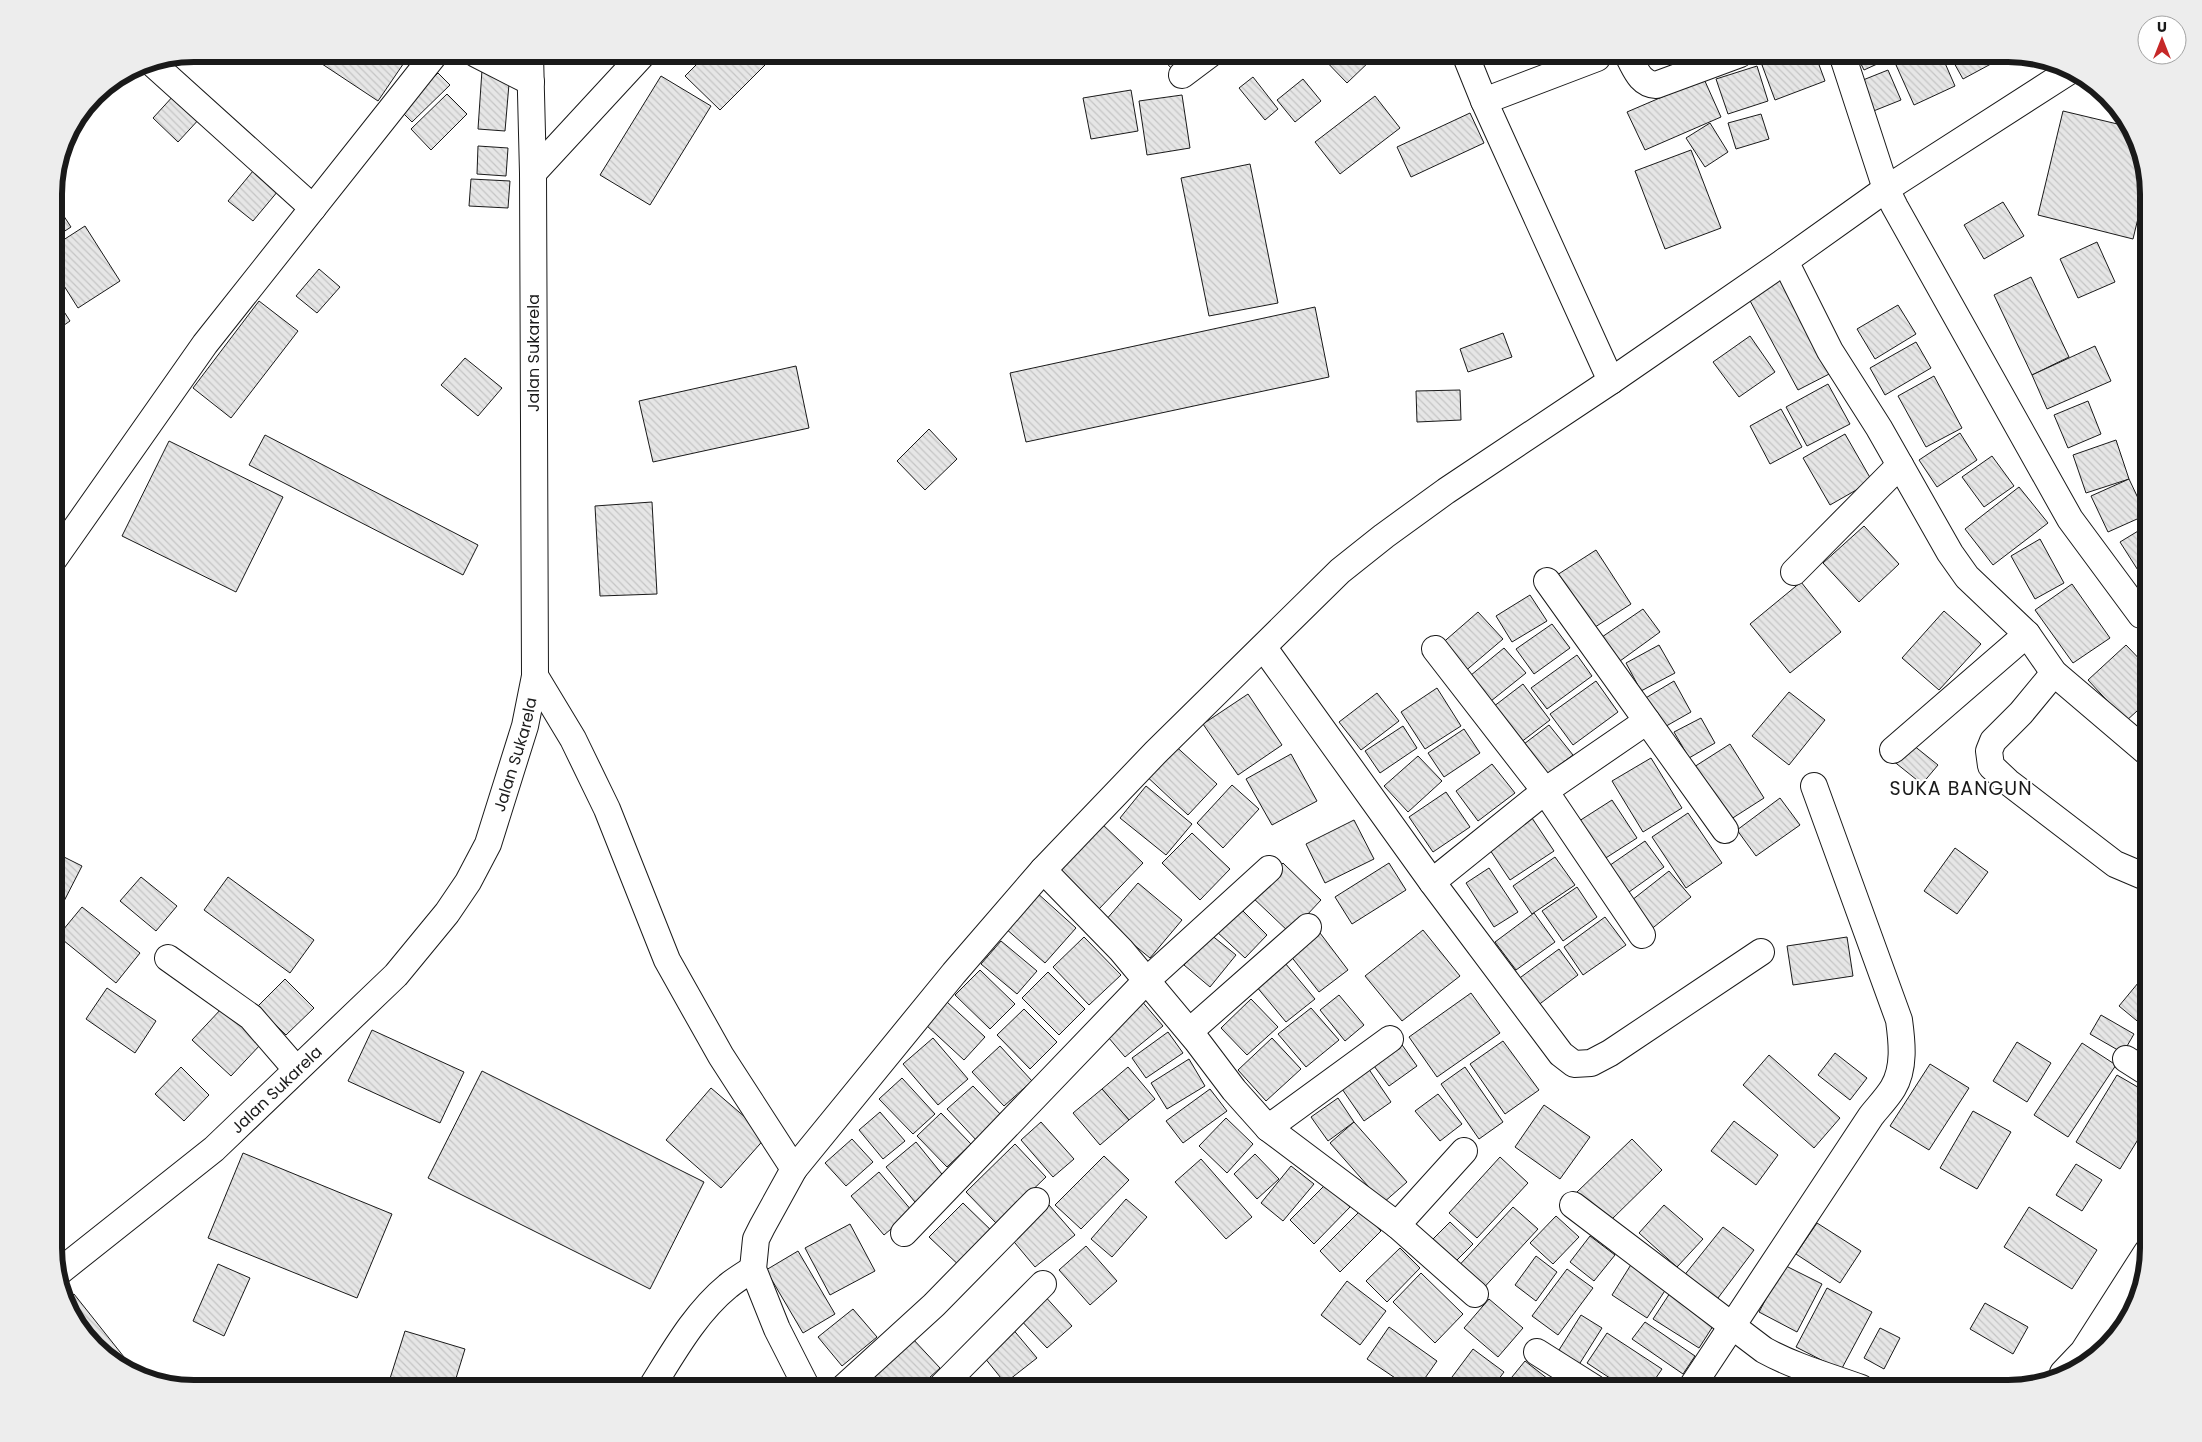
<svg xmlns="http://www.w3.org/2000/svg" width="2202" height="1442" font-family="Poppins,sans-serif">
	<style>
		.building { fill: url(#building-back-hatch); stroke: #1a1a1a }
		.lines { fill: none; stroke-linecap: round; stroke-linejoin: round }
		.minor-casing { stroke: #1a1a1a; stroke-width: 28 }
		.minor { stroke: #fff; stroke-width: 26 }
		.labels { text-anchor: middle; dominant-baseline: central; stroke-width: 4; stroke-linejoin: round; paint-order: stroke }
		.street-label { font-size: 16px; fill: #1a1a1a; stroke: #fff }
		.quarter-label { font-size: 19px; letter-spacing: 1px; fill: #1a1a1a; stroke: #fff }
		.rim { fill: none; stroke: #1a1a1a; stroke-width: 6 }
	</style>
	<defs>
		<pattern id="building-back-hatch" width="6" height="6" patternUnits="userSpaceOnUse" patternTransform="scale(1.25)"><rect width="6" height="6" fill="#e6e6e6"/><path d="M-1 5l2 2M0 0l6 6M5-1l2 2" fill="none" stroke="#c5c5c5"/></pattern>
	</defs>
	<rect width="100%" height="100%" fill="#fff"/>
	<g class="building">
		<polygon points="307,54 410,54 378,101"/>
		<polygon points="707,54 776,54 720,110 685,76"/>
		<polygon points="1158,54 1189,54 1172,69"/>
		<polygon points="1319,54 1369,54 1373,58 1347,83"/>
		<polygon points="1793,54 1815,54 1825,81 1775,100 1762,65"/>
		<polygon points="1856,54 1899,54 1864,70"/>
		<polygon points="1921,54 1941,54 1955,86 1914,105 1896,65"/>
		<polygon points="1949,54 2000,54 2002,58 1963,79"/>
		<polygon points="1757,66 1768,101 1728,114 1716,79"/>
		<polygon points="482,70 510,72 505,131 478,129"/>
		<polygon points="1888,70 1901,100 1871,112 1858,82"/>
		<polygon points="438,73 450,85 412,122 400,110"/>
		<polygon points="661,76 711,106 650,205 600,175"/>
		<polygon points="1253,77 1278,109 1265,120 1239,88"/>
		<polygon points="1303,79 1321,101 1295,122 1277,100"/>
		<polygon points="1704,79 1721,117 1645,150 1627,112"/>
		<polygon points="1131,90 1138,131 1091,139 1083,98"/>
		<polygon points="175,94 201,117 178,142 153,118"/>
		<polygon points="447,94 467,114 431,150 411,129"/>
		<polygon points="1182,95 1190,148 1147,155 1139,101"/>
		<polygon points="1375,96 1400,128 1340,174 1315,142"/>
		<polygon points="2063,111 2130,127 2146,185 2133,239 2038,215"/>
		<polygon points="1470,113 1484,143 1411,177 1397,147"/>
		<polygon points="1761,114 1769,139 1736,149 1728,123"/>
		<polygon points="1710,123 1728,152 1705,167 1686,138"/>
		<polygon points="478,146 508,148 506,176 477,174"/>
		<polygon points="1691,150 1721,228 1665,249 1635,171"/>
		<polygon points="1250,164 1278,303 1209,316 1181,178"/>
		<polygon points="253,171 278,191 253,221 228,201"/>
		<polygon points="471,179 510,181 508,208 469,206"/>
		<polygon points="54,201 71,227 54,238"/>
		<polygon points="2003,202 2024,236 1984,259 1964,225"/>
		<polygon points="85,226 120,281 78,308 54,270 54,246"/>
		<polygon points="2097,242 2115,282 2078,298 2060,259"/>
		<polygon points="319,269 340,287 317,313 296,296"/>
		<polygon points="1784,277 1835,371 1798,390 1748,297"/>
		<polygon points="2031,277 2069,357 2032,375 1994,295"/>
		<polygon points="54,296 70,321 54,332"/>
		<polygon points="259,301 298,331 231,418 193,388"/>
		<polygon points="1898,305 1916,334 1875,359 1857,329"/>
		<polygon points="1315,307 1329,377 1026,442 1010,373"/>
		<polygon points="1503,333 1512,357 1468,372 1460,349"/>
		<polygon points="1750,336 1775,372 1739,397 1713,362"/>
		<polygon points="1916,342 1931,368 1885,395 1870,368"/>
		<polygon points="2095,346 2111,381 2047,409 2032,375"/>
		<polygon points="465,358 502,388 478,416 441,385"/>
		<polygon points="796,366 809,428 653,462 639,401"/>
		<polygon points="1934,376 1962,428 1926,447 1898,396"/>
		<polygon points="1828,384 1850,424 1807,446 1786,407"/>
		<polygon points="1460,390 1461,420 1417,422 1416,391"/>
		<polygon points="2088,401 2101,434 2068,448 2054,415"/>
		<polygon points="1781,409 1802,447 1770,464 1750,426"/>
		<polygon points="929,429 957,459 925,490 897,461"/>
		<polygon points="1960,433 1977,460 1937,487 1919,460"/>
		<polygon points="1845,434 1872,481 1830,505 1803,458"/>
		<polygon points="265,435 478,545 463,575 249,465"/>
		<polygon points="2116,440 2129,479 2086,493 2073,455"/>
		<polygon points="169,441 283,497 236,592 122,536"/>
		<polygon points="1992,456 2014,486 1984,507 1962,477"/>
		<polygon points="2129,479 2146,515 2108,532 2091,496"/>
		<polygon points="2019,487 2048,523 1993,565 1965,529"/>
		<polygon points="652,502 657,594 600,596 595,506"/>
		<polygon points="2148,525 2148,586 2120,542"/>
		<polygon points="1864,526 1899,564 1859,602 1823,563"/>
		<polygon points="2040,539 2064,583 2035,599 2011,556"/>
		<polygon points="1596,550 1631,604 1592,629 1557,575"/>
		<polygon points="1801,582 1841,632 1790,673 1750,624"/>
		<polygon points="2072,584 2110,638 2073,663 2035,610"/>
		<polygon points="1530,595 1547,621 1512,642 1496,616"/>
		<polygon points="1643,609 1660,632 1620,661 1602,637"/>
		<polygon points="1944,611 1981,644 1939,690 1902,658"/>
		<polygon points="1478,612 1503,639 1463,673 1439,646"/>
		<polygon points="1552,624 1570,648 1534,674 1516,649"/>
		<polygon points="1659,645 1675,673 1641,691 1626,663"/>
		<polygon points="2126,645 2148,668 2148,701 2126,721 2088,680"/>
		<polygon points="1504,648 1526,673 1486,705 1465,680"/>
		<polygon points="1577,655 1592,676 1547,709 1531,688"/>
		<polygon points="1596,681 1618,712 1573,745 1550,714"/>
		<polygon points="1674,681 1691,712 1661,729 1644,699"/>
		<polygon points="1523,684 1550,720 1516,746 1489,710"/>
		<polygon points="1437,688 1461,726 1425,749 1401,712"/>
		<polygon points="1789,692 1825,720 1789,765 1752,736"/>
		<polygon points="1377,693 1399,721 1361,750 1339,722"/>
		<polygon points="1248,694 1282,745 1238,775 1203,724"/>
		<polygon points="1701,718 1715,743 1689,758 1674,732"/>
		<polygon points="1549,725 1573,755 1543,777 1520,747"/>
		<polygon points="1403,726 1417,748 1380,773 1365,751"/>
		<polygon points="1464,729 1480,753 1444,777 1428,753"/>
		<polygon points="1170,741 1217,784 1188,815 1142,772"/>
		<polygon points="1908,741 1938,765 1922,784 1892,760"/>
		<polygon points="1730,744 1764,798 1728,821 1694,767"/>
		<polygon points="1291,754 1317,801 1272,825 1246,779"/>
		<polygon points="1418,756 1442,781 1408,812 1384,786"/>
		<polygon points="1651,758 1682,808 1643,832 1612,781"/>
		<polygon points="1492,764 1515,793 1478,821 1456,791"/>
		<polygon points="1232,785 1259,809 1223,848 1197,823"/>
		<polygon points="1146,786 1192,824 1166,855 1120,818"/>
		<polygon points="1446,792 1470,827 1433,852 1409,817"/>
		<polygon points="1780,798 1800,825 1756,856 1737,830"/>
		<polygon points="1612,800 1637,838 1601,861 1576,823"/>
		<polygon points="1688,813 1722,863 1686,888 1652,837"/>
		<polygon points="1530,815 1554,851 1510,880 1486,844"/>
		<polygon points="1354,820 1374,859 1325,883 1306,844"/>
		<polygon points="1100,822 1143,863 1098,910 1055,869"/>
		<polygon points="1192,833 1230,869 1200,900 1162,863"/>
		<polygon points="1645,841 1664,867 1622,897 1603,870"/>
		<polygon points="1955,848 1988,872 1957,914 1924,891"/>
		<polygon points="54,852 82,866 61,907 54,903"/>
		<polygon points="1555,857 1575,885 1532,914 1513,886"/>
		<polygon points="1283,863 1321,900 1290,933 1251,896"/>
		<polygon points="1389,863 1406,890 1352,924 1335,897"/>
		<polygon points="1489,868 1518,912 1494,927 1466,883"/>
		<polygon points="1669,871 1691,897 1649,931 1627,904"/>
		<polygon points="141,877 177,906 156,931 120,901"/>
		<polygon points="228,877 314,940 290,973 204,910"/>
		<polygon points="1138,883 1182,920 1150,958 1105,921"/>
		<polygon points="1577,887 1597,917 1563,941 1542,911"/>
		<polygon points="1036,892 1076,928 1045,963 1005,928"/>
		<polygon points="1238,906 1267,935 1245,958 1215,930"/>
		<polygon points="82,907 140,953 116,983 58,936"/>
		<polygon points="1534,913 1555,942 1516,970 1495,942"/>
		<polygon points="1605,917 1626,945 1583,975 1564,947"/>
		<polygon points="1423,930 1460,976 1402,1021 1365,976"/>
		<polygon points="1320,933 1348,970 1319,992 1290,955"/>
		<polygon points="1210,934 1236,955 1210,987 1184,965"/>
		<polygon points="1084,937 1121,975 1089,1005 1053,967"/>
		<polygon points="1847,937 1853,976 1793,985 1787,946"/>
		<polygon points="1001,941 1037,971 1017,994 981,964"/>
		<polygon points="1559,949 1578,975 1537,1006 1517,980"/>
		<polygon points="1285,963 1315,999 1286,1022 1256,986"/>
		<polygon points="980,970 1015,1004 990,1029 955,995"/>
		<polygon points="1048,972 1085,1009 1059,1035 1022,998"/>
		<polygon points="2143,977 2148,982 2148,1030 2119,1006"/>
		<polygon points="285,979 314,1008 286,1035 257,1007"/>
		<polygon points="107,988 156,1021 135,1053 86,1019"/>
		<polygon points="1471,993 1500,1033 1437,1077 1409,1037"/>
		<polygon points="1339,995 1364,1025 1345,1041 1320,1010"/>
		<polygon points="1140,999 1163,1026 1125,1057 1103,1031"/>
		<polygon points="1251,999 1278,1027 1247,1055 1221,1028"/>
		<polygon points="947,1002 985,1037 964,1060 926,1025"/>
		<polygon points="222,1008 261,1044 231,1076 192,1040"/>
		<polygon points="1311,1008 1339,1040 1306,1067 1278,1034"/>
		<polygon points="1024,1009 1057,1042 1030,1069 997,1035"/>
		<polygon points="2101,1015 2134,1034 2123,1053 2090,1034"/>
		<polygon points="372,1030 464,1072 440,1123 348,1081"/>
		<polygon points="1168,1032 1183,1053 1146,1078 1132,1058"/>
		<polygon points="933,1038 968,1079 938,1105 903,1064"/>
		<polygon points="1272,1038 1301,1069 1266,1101 1238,1070"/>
		<polygon points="1503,1041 1539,1090 1505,1114 1470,1064"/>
		<polygon points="1400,1042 1417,1066 1389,1086 1371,1062"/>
		<polygon points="2017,1042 2051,1063 2027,1102 1993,1081"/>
		<polygon points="2082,1043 2116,1065 2068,1137 2034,1115"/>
		<polygon points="1000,1046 1032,1081 1004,1106 972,1072"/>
		<polygon points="1835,1053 1867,1078 1850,1100 1818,1075"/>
		<polygon points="1769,1055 1840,1118 1814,1148 1743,1085"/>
		<polygon points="1189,1059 1205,1086 1167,1109 1151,1083"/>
		<polygon points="1930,1064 1969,1088 1929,1150 1890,1126"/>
		<polygon points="181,1067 209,1095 184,1121 155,1094"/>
		<polygon points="1128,1067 1155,1099 1129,1120 1102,1089"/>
		<polygon points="1465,1067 1503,1122 1479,1139 1441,1084"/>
		<polygon points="1368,1068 1391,1102 1364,1121 1340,1086"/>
		<polygon points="482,1071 704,1182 650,1289 428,1178"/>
		<polygon points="2117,1075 2148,1093 2148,1123 2120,1169 2076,1142"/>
		<polygon points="902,1078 935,1114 913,1134 879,1099"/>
		<polygon points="973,1086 1004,1118 978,1142 947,1109"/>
		<polygon points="711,1088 767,1136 721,1188 666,1140"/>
		<polygon points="1102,1089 1129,1120 1100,1145 1073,1113"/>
		<polygon points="1210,1089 1227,1111 1183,1143 1166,1121"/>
		<polygon points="1438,1094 1462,1124 1440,1141 1415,1111"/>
		<polygon points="1338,1098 1354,1122 1328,1141 1311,1117"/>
		<polygon points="1544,1105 1590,1137 1560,1179 1515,1147"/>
		<polygon points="1973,1111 2011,1132 1977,1189 1940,1168"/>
		<polygon points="880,1112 905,1141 883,1159 859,1130"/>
		<polygon points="941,1113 971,1144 947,1167 917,1136"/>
		<polygon points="1226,1118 1253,1144 1227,1173 1199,1146"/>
		<polygon points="1734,1121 1778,1155 1756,1185 1711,1151"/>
		<polygon points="1041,1122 1074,1159 1053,1177 1021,1140"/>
		<polygon points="1354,1122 1407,1182 1383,1203 1330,1143"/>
		<polygon points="852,1139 873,1162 846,1186 825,1163"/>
		<polygon points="1632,1139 1662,1170 1608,1223 1577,1192"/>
		<polygon points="916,1142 950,1184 920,1208 886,1167"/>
		<polygon points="1015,1144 1046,1177 997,1224 966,1192"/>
		<polygon points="243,1153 392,1214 357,1298 208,1238"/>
		<polygon points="1255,1154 1279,1179 1257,1199 1234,1174"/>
		<polygon points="1104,1156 1129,1180 1081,1229 1055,1205"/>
		<polygon points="1500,1157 1528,1183 1477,1238 1449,1213"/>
		<polygon points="1201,1159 1252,1217 1226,1239 1175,1182"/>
		<polygon points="2076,1164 2102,1180 2082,1211 2056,1195"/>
		<polygon points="1291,1166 1314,1184 1283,1221 1261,1203"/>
		<polygon points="879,1172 912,1211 884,1235 851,1196"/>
		<polygon points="1326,1184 1350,1207 1314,1244 1290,1220"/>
		<polygon points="1126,1199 1147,1217 1112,1257 1091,1239"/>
		<polygon points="963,1203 996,1235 963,1269 929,1237"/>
		<polygon points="1049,1205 1075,1235 1035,1267 1010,1237"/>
		<polygon points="1664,1205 1703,1239 1677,1267 1639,1233"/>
		<polygon points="1513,1207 1538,1229 1479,1293 1454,1271"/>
		<polygon points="2029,1207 2097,1250 2072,1289 2004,1247"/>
		<polygon points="1361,1210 1381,1231 1340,1272 1320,1251"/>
		<polygon points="1556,1216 1579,1237 1553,1264 1530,1243"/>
		<polygon points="1450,1222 1473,1244 1453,1264 1430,1242"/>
		<polygon points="1817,1223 1861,1251 1840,1283 1796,1254"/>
		<polygon points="850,1224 875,1271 830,1295 805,1248"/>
		<polygon points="1723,1227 1754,1250 1715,1302 1683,1277"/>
		<polygon points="1590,1236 1615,1255 1594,1281 1570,1262"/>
		<polygon points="1086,1246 1117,1281 1090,1305 1059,1270"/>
		<polygon points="1400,1248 1420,1268 1387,1302 1366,1281"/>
		<polygon points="798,1251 835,1314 803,1333 766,1270"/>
		<polygon points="1536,1256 1557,1272 1536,1301 1515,1285"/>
		<polygon points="1632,1263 1668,1286 1647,1318 1612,1295"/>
		<polygon points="218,1264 250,1278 224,1336 193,1321"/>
		<polygon points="1784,1265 1822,1284 1797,1332 1759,1312"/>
		<polygon points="1567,1269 1593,1288 1558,1335 1532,1316"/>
		<polygon points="1421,1273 1463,1314 1435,1343 1393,1302"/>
		<polygon points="1347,1281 1386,1311 1360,1345 1321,1315"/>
		<polygon points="1827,1288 1872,1312 1841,1370 1796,1347"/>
		<polygon points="1042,1293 1072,1326 1047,1348 1017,1316"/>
		<polygon points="1670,1293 1715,1323 1699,1348 1653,1319"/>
		<polygon points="74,1294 128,1362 122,1366 116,1365 72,1318 67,1300"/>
		<polygon points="1489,1299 1523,1328 1498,1357 1464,1328"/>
		<polygon points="1985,1303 2028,1327 2013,1354 1970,1329"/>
		<polygon points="853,1309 877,1337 842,1366 818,1337"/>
		<polygon points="2129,1311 2125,1326 2111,1338 2111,1337"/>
		<polygon points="1581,1315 1602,1328 1575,1371 1554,1358"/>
		<polygon points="1645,1322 1695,1356 1683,1374 1632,1339"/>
		<polygon points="1011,1327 1037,1358 1005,1383 980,1352"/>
		<polygon points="1389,1327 1437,1361 1418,1388 1410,1388 1367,1359"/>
		<polygon points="1880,1328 1900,1338 1884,1369 1864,1358"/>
		<polygon points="405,1331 465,1349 453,1388 387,1388"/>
		<polygon points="1607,1333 1662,1369 1649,1388 1625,1388 1587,1363"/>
		<polygon points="912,1338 940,1368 918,1388 863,1388 861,1385"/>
		<polygon points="1473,1349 1504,1372 1492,1388 1467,1388 1452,1377"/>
		<polygon points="1525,1361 1548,1379 1541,1388 1503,1388"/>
		<polygon points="1712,1379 1726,1388 1705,1388"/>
		<polygon points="971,1380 976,1388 958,1388"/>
	</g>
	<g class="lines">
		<defs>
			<g id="minor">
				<polyline points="476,54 531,82"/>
				<polyline points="1465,54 1484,101 1611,381"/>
				<path d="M 1627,54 C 1635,67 1639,84 1656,85 L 1740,54"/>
				<polyline points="1842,54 1886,189 1895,207 2070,519 2141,615"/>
				<polyline points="151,62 313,208"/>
				<polyline points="1182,75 1210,54"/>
				<polyline points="1484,101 1597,58"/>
				<polyline points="533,173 643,54"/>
				<polyline points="1785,261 1830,351 1879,428 1950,553 1967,577 2027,634 2054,673 2148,753"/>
				<polyline points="54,559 205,344 435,54"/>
				<polyline points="1794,572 1900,465"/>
				<polyline points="1547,581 1725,830"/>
				<polyline points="1264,648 1432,882 1561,1054 1574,1064 1591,1063 1610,1053 1761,952"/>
				<polyline points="1435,649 1545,791 1642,935"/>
				<polyline points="2054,673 2021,713 1993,741 1989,751 1991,766 2008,782 2115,864 2148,878"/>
				<polyline points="535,676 573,739 607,809 667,960 721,1056 794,1169"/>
				<polyline points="1893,750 2027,634"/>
				<polyline points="1043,870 1121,950 1197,1041 1234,1090 1268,1128 1397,1225 1475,1294"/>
				<polyline points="1432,882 1545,791 1647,721"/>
				<polyline points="168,958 251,1017 296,1069"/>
				<polyline points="1190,1031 1308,927"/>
				<polyline points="2126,1059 2148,1073"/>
				<polyline points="1268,1128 1390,1039"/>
				<path d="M 1573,1205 L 1764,1350 C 1795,1367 1828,1376 1861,1388"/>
				<polyline points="1397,1225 1464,1151"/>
				<polyline points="904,1233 1146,981 1269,869"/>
				<path id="s1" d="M 59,1272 L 214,1149 L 396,975 L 447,913 L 468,882 L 488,844 L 525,726 L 535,676 L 533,173 L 530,54"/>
				<polyline points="1537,1352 1594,1388"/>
				<polyline points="2063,1373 2083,1352 2147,1252"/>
				<path d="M 651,1388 C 673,1353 695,1313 728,1286 C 735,1280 745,1274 753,1269"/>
				<polyline points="807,1388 777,1329 753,1269 756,1239 762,1227 794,1169 954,973 1043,870 1156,752 1340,571 1384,536 1446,491 1611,381 1785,261 1886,189 2068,72"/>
				<polyline points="843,1388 934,1305 1036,1201"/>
				<polyline points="940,1388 1043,1284"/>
				<path d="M 1691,1388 L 1871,1116 C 1878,1107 1887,1098 1893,1088 C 1905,1068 1902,1042 1899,1020 L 1814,786"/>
			</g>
		</defs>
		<use href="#minor" class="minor-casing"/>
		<use href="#minor" class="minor"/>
	</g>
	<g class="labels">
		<g class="street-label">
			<text transform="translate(533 353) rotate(-90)">Jalan Sukarela</text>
			<text stroke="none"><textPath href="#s1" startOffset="704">Jalan Sukarela</textPath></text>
			<text stroke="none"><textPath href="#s1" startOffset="284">Jalan Sukarela</textPath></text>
		</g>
		<g class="quarter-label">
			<text x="1961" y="788">SUKA BANGUN</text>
		</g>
	</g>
	<path d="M0 0H2202V1442H0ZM194 62H2008A132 132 0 0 1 2140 194V1248A132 132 0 0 1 2008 1380H194A132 132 0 0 1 62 1248V194A132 132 0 0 1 194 62Z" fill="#ededed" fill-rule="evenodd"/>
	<path class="rim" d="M194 62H2008A132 132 0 0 1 2140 194V1248A132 132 0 0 1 2008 1380H194A132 132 0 0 1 62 1248V194A132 132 0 0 1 194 62Z"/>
	<g transform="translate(2162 40)"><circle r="24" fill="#ffffff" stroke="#a3a3a3"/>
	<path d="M0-4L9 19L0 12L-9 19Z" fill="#c62828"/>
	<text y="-8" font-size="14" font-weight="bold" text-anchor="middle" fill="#1a1a1a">U</text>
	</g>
</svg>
